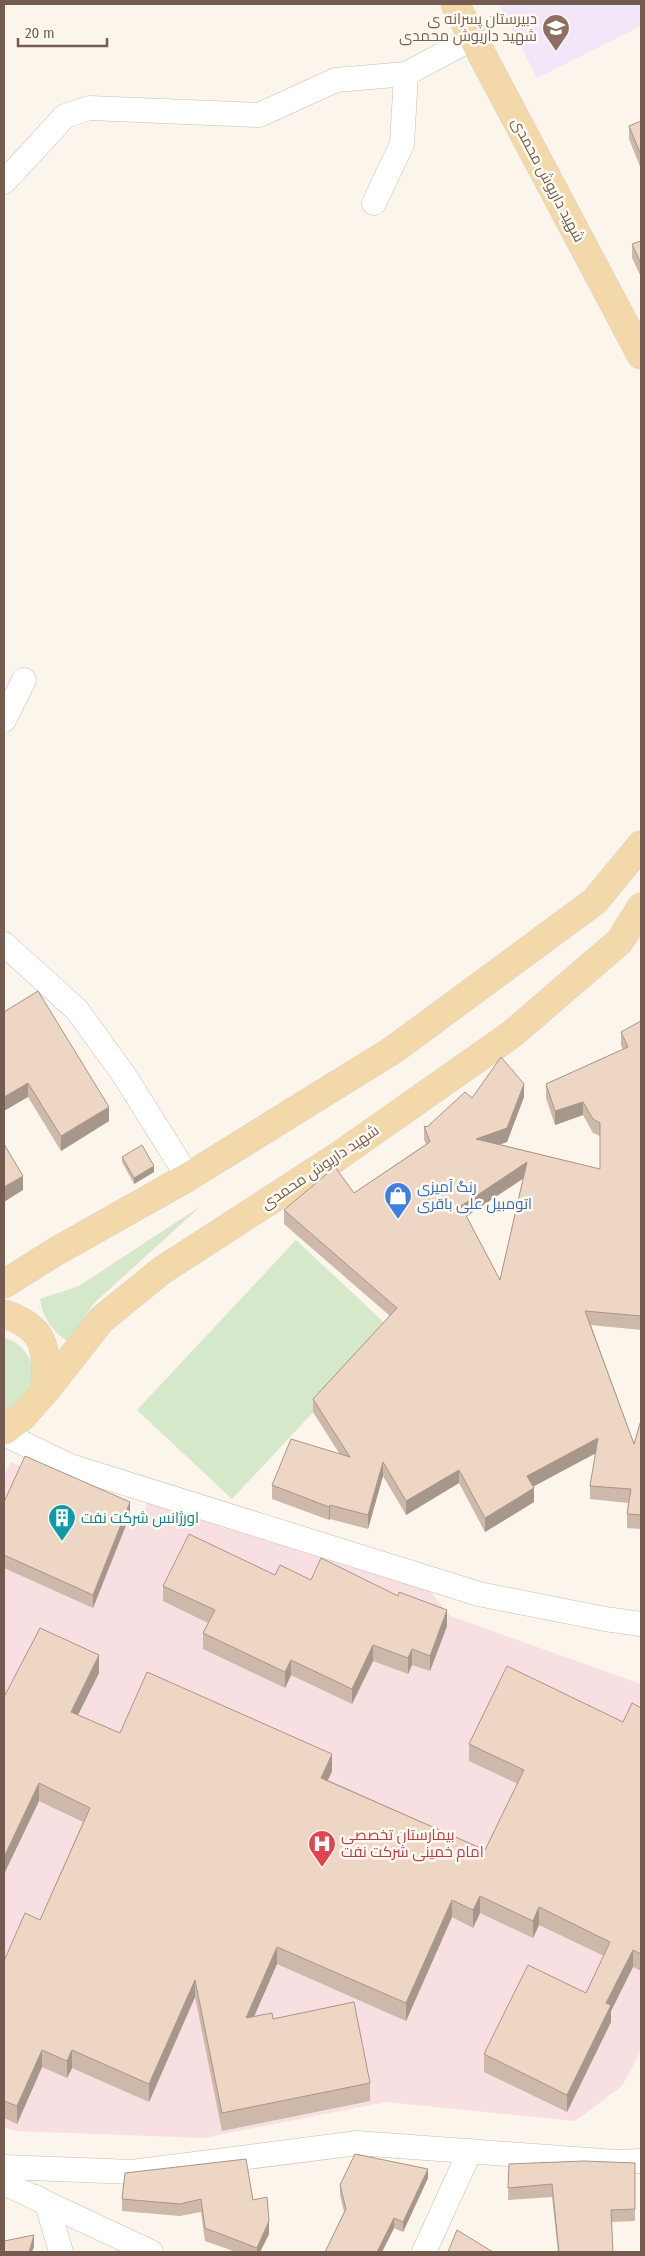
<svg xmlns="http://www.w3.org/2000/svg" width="645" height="2256" font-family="'Fira Sans Condensed',Cairo,sans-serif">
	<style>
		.education { fill: #f2e7f8 }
		.medical { fill: #f8dfe1 }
		.green { fill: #d5e8ca }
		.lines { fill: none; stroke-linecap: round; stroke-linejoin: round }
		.street-casing { stroke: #ccbdb1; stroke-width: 25 }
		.primary-casing { stroke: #d8d2ce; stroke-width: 29 }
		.street { stroke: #fff; stroke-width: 24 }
		.primary { stroke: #f3d9aa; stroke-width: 28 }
		.wall { fill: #cdb8a9; fill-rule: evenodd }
		.shaded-wall { fill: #a7968a }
		.building { fill: #eed6c5; stroke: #a7968a; fill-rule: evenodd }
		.labels { text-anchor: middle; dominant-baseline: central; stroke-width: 5; stroke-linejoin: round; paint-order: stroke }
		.education-label { font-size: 15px; fill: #785e54; stroke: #fef9f1; text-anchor: end }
		.street-label { font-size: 15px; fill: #745d50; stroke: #fef9f1 }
		.shop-label { font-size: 15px; fill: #366cbe; stroke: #fef9f1; text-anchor: start }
		.culture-label { font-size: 15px; fill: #0d838f; stroke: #fef9f1; text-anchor: start }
		.health-label { font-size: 15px; fill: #be3a42; stroke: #fef9f1; text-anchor: start }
	</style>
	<rect width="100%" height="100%" fill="#fbf5eb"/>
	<polygon class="education" points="499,4 641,4 641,26 537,78"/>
	<polygon class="medical" points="11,1462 139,1519 152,1495 171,1501 169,1510 430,1591 450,1616 641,1684 641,2051 622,2086 575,2121 386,2102 203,2138 17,2131 4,2128 4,1477"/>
	<g class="green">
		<path d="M 201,1206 L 93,1304 L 69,1342 C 52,1332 43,1318 40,1299 L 79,1286 Z"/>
		<polygon points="296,1240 391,1329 232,1499 137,1410"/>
		<path d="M 4,1338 C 27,1343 41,1371 28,1392 C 22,1401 12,1407 4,1412 Z"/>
	</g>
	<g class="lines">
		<defs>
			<g id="street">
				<polyline points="4,182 65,116 89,108 259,115 336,80 406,74 473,38"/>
				<polyline points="374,203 402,144 406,74"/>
				<polyline points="4,720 24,680"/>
				<polyline points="4,944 77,1010 124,1075 188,1177"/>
				<polyline points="4,1434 70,1466 479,1594 605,1619 641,1624"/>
				<polyline points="4,2167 132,2172 357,2143 616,2162 641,2161"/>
				<polyline points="4,2183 151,2252"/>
				<polyline points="36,2197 47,2204 61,2252"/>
				<polyline points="424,2252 470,2151"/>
			</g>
			<g id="primary">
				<polyline points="455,4 641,355"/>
				<polyline points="4,1284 55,1252 188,1177 393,1050 595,901 641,845"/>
				<path d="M 4,1314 C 48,1328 46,1350 46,1390"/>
				<polyline points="4,1431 23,1416 46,1390 101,1320 161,1271 337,1157 512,1034 620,941 641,907"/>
			</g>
		</defs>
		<use href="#street" class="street-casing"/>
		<use href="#primary" class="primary-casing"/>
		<use href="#street" class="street"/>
		<use href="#primary" class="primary"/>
	</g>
	<g class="wall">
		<polygon points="641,121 641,169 629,139 629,126"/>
		<polygon points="641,241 641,277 632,258 632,244"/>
		<polygon points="4,1012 109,1121 61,1151 28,1097"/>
		<path d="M 641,1021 L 641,1330 L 591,1325 L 634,1444 L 641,1420 L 641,1529 L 627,1528 L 627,1514 L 628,1503 L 590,1499 L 590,1486 L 596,1453 L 533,1486 L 534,1502 L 485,1532 L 459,1483 L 406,1515 L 383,1476 L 368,1529 L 330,1519 L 329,1520 L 272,1499 L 272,1485 L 339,1453 L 313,1412 L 313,1399 L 390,1316 L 284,1224 L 284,1210 L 354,1193 L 426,1144 L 424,1140 L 424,1126 L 427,1127 L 472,1098 L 524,1097 L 507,1142 L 499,1144 L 600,1169 L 600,1136 L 593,1133 L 583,1115 L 555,1125 L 546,1098 L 546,1084 L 623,1049 L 621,1046 L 621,1032 ZM 523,1178 L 500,1280 L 466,1216 Z"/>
		<polygon points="122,1157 154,1172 134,1184 122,1162"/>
		<polygon points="4,1502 130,1515 93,1608 4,1568"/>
		<polygon points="275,1575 311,1580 447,1626 430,1671 412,1665 408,1674 373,1661 352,1704 291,1675 285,1688 203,1649 203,1633 208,1623 163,1601 163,1586"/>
		<polygon points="99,1673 78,1715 120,1733 332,1771 328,1780 485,1850 518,1784 469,1761 469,1744 623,1722 641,1708 641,1971 633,1967 611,2011 611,2022 567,2112 484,2072 484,2054 586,1993 604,1956 539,1925 533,1938 480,1913 473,1928 452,1917 406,2021 277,1964 254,2016 273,2019 370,2083 370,2101 222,2131 195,1997 149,2102 72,2068 67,2078 42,2067 17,2124 4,2118 4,1961 40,1920 83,1822 39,1801 4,1874 4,1697"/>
		<polygon points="635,2163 635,2221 611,2222 613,2252 558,2252 552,2197 508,2200 509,2164"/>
		<polygon points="125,2173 253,2200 269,2234 260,2252 236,2252 205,2241 201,2212 180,2216 122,2211 122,2199"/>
		<polygon points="428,2178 403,2232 394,2228 382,2252 325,2252 344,2212 340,2195 340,2185"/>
	</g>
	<g class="shaded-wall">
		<polygon points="28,1083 28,1097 4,1111 4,1097"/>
		<polygon points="524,1084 524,1097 507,1142 476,1153 476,1139"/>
		<polygon points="583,1102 583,1115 555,1125 555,1111"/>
		<polygon points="109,1107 109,1121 61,1151 61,1136"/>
		<polygon points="527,1162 527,1176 461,1220 461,1206"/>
		<polygon points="154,1166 154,1172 134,1184 134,1178"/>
		<polygon points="23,1176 23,1190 4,1202 4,1187"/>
		<polygon points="598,1438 598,1452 527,1490 527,1476"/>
		<polygon points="383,1462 383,1476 368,1529 368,1515"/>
		<polygon points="459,1470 459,1483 406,1515 406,1501"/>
		<polygon points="534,1488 534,1502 485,1532 485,1518"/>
		<polygon points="130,1502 130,1515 93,1608 93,1595"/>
		<polygon points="330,1505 330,1519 329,1520 329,1507"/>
		<polygon points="447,1610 447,1626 430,1671 430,1656"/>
		<polygon points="373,1645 373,1661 352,1704 352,1689"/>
		<polygon points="412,1649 412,1665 408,1674 408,1658"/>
		<polygon points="99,1655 99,1673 71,1729 71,1712"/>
		<polygon points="291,1660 291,1675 285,1688 285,1672"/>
		<polygon points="332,1754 332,1771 321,1795 321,1778"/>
		<polygon points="39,1783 39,1801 4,1874 4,1857"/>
		<polygon points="480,1896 480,1913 473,1928 473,1910"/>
		<polygon points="452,1900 452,1917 406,2021 406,2003"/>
		<polygon points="539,1907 539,1925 533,1938 533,1921"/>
		<polygon points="277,1947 277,1964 246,2035 246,2018"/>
		<polygon points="633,1950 633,1967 611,2011 611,2022 567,2112 567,2095 606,2003"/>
		<polygon points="195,1980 195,1997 149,2102 149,2084"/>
		<polygon points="42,2050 42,2067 17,2124 17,2106"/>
		<polygon points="72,2050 72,2068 67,2078 67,2061"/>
		<polygon points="428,2169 428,2178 403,2232 403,2222"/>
		<polygon points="394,2218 394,2228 382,2252 377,2252"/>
		<polygon points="269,2221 269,2234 260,2252 257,2252 257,2248"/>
		<polygon points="34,2235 34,2247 32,2252 29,2252"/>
	</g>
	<g class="building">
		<polygon points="641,121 641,155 629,126"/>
		<polygon points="641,241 641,264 632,244"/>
		<polygon points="38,991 109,1107 61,1136 28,1083 4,1097 4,1012"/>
		<path d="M 641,1021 L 641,1316 L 585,1311 L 634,1444 L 641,1420 L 641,1515 L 627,1514 L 631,1489 L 590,1486 L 598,1438 L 527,1476 L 534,1488 L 485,1518 L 459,1470 L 406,1501 L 383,1462 L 368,1515 L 330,1505 L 329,1507 L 272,1485 L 291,1439 L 350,1457 L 313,1399 L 397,1308 L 284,1210 L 335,1167 L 354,1193 L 430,1142 L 424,1126 L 427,1127 L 465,1092 L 472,1098 L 501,1057 L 524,1084 L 507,1128 L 476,1139 L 600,1169 L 600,1123 L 593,1119 L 583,1102 L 555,1111 L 546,1084 L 628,1047 L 621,1032 ZM 527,1162 L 500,1280 L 461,1206 Z"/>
		<polygon points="4,1144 23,1176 4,1187"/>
		<polygon points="142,1145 154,1166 134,1178 122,1157"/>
		<polygon points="25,1456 130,1502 93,1595 4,1555 4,1502"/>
		<polygon points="189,1534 275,1575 280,1565 311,1580 321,1558 398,1596 399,1592 447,1610 430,1656 412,1649 408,1658 373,1645 352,1689 291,1660 285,1672 203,1633 215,1610 163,1586"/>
		<polygon points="40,1628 99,1655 71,1712 120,1733 147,1672 332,1754 321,1778 485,1850 524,1770 469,1744 507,1666 623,1722 632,1703 641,1708 641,1954 633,1950 606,2003 611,2005 567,2095 484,2054 528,1965 586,1993 610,1942 539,1907 533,1921 480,1896 473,1910 452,1900 406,2003 277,1947 246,2018 272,2013 273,2019 354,2002 370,2083 222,2113 195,1980 149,2084 72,2050 67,2061 42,2050 17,2106 4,2101 4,1961 25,1913 40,1920 90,1808 39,1783 4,1857 4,1697"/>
		<polygon points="355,2154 428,2169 403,2222 394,2218 377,2252 325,2252 346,2209 340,2185"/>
		<polygon points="246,2159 253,2200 267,2197 269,2221 257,2248 205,2228 201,2199 180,2204 122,2199 125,2173"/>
		<polygon points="584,2161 635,2163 635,2209 611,2210 613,2252 559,2252 552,2184 508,2188 509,2164"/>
		<polygon points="457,2230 493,2252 448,2252"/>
		<polygon points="34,2235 29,2252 4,2252 4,2241"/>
	</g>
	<defs>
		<symbol id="school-pin" viewBox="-11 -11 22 30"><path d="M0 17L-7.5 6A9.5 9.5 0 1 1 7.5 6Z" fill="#8d6e63" stroke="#fef9f1"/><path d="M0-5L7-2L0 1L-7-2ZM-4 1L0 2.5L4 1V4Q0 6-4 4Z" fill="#fff"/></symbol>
		<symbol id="shop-pin" viewBox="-11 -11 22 30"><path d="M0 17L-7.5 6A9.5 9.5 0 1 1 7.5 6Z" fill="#3f7fe0" stroke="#fef9f1"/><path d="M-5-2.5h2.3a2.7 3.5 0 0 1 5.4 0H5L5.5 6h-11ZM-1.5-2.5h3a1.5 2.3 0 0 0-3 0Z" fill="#fff"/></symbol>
		<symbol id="building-pin" viewBox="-11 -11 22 30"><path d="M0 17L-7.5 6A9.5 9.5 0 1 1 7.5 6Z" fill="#0f9aa8" stroke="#fef9f1"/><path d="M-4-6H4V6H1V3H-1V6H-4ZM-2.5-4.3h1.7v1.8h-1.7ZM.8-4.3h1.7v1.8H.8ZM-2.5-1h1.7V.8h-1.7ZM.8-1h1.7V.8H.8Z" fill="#fff"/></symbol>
		<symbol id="hospital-pin" viewBox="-11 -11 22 30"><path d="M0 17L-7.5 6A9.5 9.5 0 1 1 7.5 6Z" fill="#e0444e" stroke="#fef9f1"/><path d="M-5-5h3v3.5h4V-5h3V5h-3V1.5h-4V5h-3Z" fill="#fff"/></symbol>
	</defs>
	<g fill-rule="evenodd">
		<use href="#school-pin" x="540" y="12" width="32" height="43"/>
		<use href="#shop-pin" x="382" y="1180" width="32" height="43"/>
		<use href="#building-pin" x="46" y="1502" width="32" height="43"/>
		<use href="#hospital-pin" x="306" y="1828" width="32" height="43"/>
	</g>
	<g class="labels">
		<g class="education-label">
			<text x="537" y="19">دبیرستان پسرانه ی<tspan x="537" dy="17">شهید داریوش محمدی</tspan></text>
		</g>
		<g class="street-label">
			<text transform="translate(548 180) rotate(62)">شهید داریوش محمدی</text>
			<text transform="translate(320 1167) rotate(-34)">شهید داریوش محمدی</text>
		</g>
		<g class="shop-label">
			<text x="417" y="1187">رنگ آمیزی<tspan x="417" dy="17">اتومبیل علی باقری</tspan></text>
		</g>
		<g class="culture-label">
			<text x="81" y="1518">اورژانس شرکت نفت</text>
		</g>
		<g class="health-label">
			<text x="341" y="1835">بیمارستان تخصصی<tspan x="341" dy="17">امام خمینی شرکت نفت</tspan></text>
		</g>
	</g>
	<rect width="645" height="2256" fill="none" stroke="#745d50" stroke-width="10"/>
	<path d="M18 38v8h89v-8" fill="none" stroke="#745d50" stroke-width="2.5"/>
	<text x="25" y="38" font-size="15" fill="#745d50" stroke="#fef9f1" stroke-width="4" paint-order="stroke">20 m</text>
</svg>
